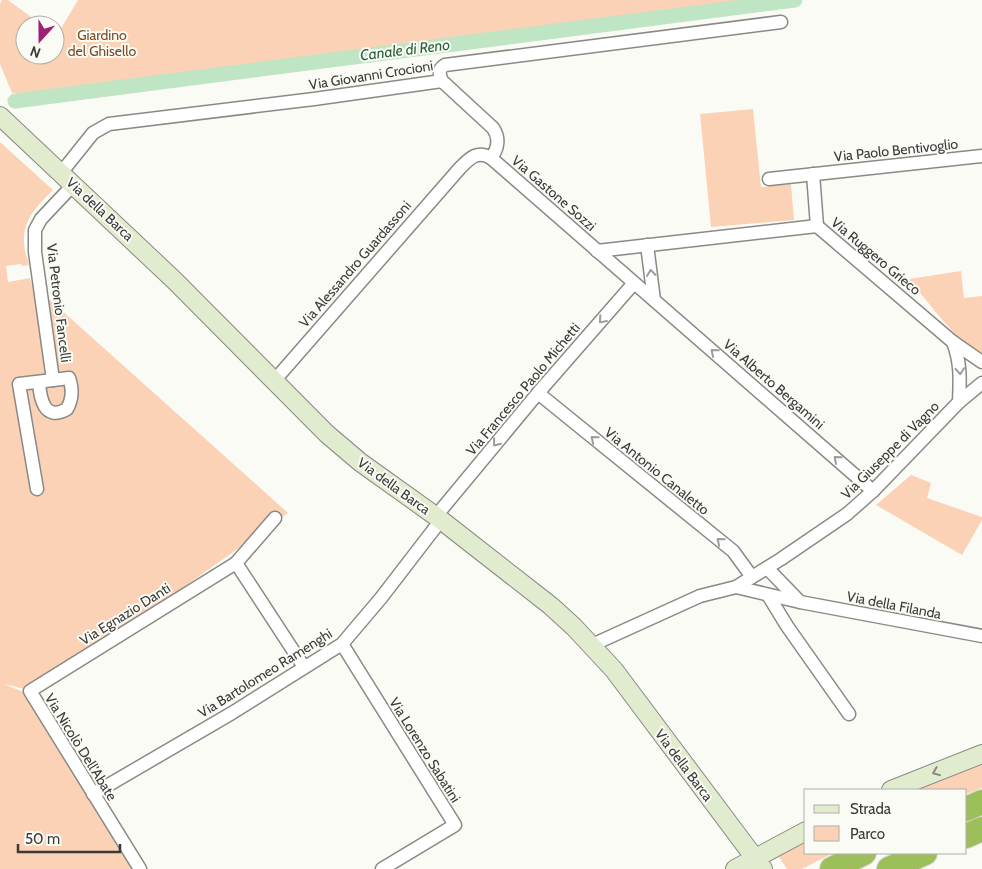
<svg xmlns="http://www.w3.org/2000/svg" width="982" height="869" font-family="Cabin,sans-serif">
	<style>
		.green { fill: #fcd2b6 }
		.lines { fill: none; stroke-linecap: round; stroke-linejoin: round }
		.canal { stroke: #bfe5c4; stroke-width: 15 }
		.street-casing { stroke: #898985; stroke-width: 15 }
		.secondary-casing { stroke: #898985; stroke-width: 20 }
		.highway-casing { stroke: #d8d8d7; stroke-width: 26 }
		.street { stroke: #fff; stroke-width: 12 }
		.secondary { stroke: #e1ecce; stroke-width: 18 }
		.highway { stroke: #9cbf5a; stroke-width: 24 }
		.oneway { stroke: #9c9c9c }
		.oneway2 { stroke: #858a7c }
		.labels { text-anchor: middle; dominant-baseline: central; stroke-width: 4; stroke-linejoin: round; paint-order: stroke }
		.park-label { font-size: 14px; fill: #7e4920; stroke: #fbfbf6 }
		.street-label { font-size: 14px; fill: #3a3a38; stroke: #fbfbf6 }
		.water-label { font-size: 15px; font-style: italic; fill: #2a6137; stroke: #fbfbf6 }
	</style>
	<rect width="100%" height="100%" fill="#fbfbf6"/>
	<g class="green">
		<polygon points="2,0 8,0 42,25 25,25 25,55 55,55 55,34 57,35 78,0 754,0 269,66 39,93 12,93 0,64 0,4"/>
		<polygon points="753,109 761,187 791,184 794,220 711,227 700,114"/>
		<path d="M 0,142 L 53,190 C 38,205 23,219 24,242 C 24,249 27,258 29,265 L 22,266 L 21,264 L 6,266 L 8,282 L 30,278 L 31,283 L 288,513 L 105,643 L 29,690 L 4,684 L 26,693 L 134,869 L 0,869 Z"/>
		<path d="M 961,271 L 964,298 L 982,296 L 982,353 C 960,347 925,298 909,279 Z"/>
		<polygon points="911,475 931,483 927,498 982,517 982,520 962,555 876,505"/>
		<polygon points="982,760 982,788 966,794 966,790 907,790"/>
		<polygon points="806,838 806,853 833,853 802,869 787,869 777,854"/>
	</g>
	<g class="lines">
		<polyline class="canal" points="15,101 795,0"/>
		<defs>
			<g id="street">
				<path d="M 491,158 C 498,149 500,138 493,128 L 442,81 C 439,74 438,69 445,65 L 781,22"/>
				<polyline points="61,173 93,133 109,124 314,99 442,81"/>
				<polyline points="813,174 817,226"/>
				<polyline points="769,179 982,156"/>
				<polyline points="647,245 654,300"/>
				<polyline points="597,251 817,226 953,342 982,362"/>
				<path d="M 953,342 C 961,363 960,380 959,402"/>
				<path d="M 274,381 L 460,168 C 470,158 477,150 491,158 L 873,491"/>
				<path d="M 39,382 C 40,398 44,422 67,409 C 73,398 73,389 69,378 L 53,380"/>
				<polyline points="538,393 733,551 752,577"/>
				<polyline points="37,489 19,384 53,380 35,252 35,230 41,219 74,184"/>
				<polyline points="436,516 538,393 634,283"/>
				<polyline points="236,563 275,518"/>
				<polyline points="767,568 800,602"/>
				<polyline points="736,587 800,602 982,636"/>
				<polyline points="768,595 787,626 849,714"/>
				<polyline points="342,644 455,825 382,869"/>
				<polyline points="592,645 700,596 736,587 781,559 847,514 873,491 959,402 982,383"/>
				<polyline points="93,794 232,713 342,644 381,598 441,520"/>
				<polyline points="140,869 30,691 236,563 304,667"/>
			</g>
			<g id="secondary">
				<polyline points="0,116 174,280 327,434 360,462 441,520 551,606 574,627 614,670 763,869"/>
				<polyline points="891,790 982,754"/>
				<polyline points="735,869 806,831"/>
			</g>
			<g id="highway">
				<polyline points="966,809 982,802"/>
				<polyline points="966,836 982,829"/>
				<polyline points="832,869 864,853"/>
				<polyline points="889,869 925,853"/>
			</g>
		</defs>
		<use href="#street" class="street-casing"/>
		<use href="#secondary" class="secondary-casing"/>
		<use href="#highway" class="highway-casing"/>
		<use href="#street" class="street"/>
		<use href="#secondary" class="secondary"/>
		<use href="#highway" class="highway"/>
	</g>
	<defs><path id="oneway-chevron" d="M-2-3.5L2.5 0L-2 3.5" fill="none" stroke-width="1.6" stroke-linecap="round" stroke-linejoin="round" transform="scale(1.25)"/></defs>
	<g class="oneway">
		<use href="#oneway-chevron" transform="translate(651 273) rotate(-97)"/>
		<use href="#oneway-chevron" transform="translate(602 320) rotate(131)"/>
		<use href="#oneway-chevron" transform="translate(714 352) rotate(-139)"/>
		<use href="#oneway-chevron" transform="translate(960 371) rotate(86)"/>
		<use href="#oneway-chevron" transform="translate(594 439) rotate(-141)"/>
		<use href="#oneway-chevron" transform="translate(496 443) rotate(129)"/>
		<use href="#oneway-chevron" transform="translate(837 459) rotate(-139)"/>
		<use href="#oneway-chevron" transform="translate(720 541) rotate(-141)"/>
	</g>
	<use class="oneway2" href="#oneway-chevron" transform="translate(936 772) rotate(158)"/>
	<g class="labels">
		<g class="park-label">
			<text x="102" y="35">Giardino<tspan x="102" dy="16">del Ghisello</tspan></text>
		</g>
		<g class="street-label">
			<text transform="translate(371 75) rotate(-9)">Via Giovanni Crocioni</text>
			<text transform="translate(896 150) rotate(-6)">Via Paolo Bentivoglio</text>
			<text transform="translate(554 193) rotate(41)">Via Gastone Sozzi</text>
			<text transform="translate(100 209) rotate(43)">Via della Barca</text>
			<text transform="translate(876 256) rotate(40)">Via Ruggero Grieco</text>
			<text transform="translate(355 264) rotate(-49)">Via Alessandro Guardassoni</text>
			<text transform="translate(59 303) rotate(83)">Via Petronio Fancelli</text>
			<text transform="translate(774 384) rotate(41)">Via Alberto Bergamini</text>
			<text transform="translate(523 389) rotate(-50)">Via Francesco Paolo Michetti</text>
			<text transform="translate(890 450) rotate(-45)">Via Giuseppe di Vagno</text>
			<text transform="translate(657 471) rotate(39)">Via Antonio Canaletto</text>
			<text transform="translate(394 486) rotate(36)">Via della Barca</text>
			<text transform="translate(894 605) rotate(11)">Via della Filanda</text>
			<text transform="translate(125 614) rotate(-32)">Via Egnazio Danti</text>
			<text transform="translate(265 673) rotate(-32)">Via Bartolomeo Ramenghi</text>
			<text transform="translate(81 747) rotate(58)">Via Nicolò Dell'Abate</text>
			<text transform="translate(425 750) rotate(58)">Via Lorenzo Sabatini</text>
			<text transform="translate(684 765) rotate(53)">Via della Barca</text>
		</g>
		<g class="water-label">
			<text transform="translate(405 50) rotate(-7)">Canale di Reno</text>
		</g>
	</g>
	<rect x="804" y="789" width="162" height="65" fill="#fbfbf6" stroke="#aeaeaa"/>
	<rect x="814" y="805" width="25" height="8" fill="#e1ecce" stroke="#aeaeaa"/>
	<text x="850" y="814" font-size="15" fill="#3a3a38">Strada</text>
	<rect x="814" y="826" width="25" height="15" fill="#fcd2b6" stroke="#aeaeaa"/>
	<text x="850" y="839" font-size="15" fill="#3a3a38">Parco</text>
	<g transform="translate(40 40) rotate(201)"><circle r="24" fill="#fbfbf6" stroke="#aeaeaa"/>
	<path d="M0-4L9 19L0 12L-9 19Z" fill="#9e2075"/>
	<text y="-8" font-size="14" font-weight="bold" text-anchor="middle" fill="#3a3a38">N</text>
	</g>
	<path d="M18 844v8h102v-8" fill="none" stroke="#3a3a38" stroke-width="2.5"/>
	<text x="25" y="844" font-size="15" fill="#3a3a38" stroke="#fbfbf6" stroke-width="4" paint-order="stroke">50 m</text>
</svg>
